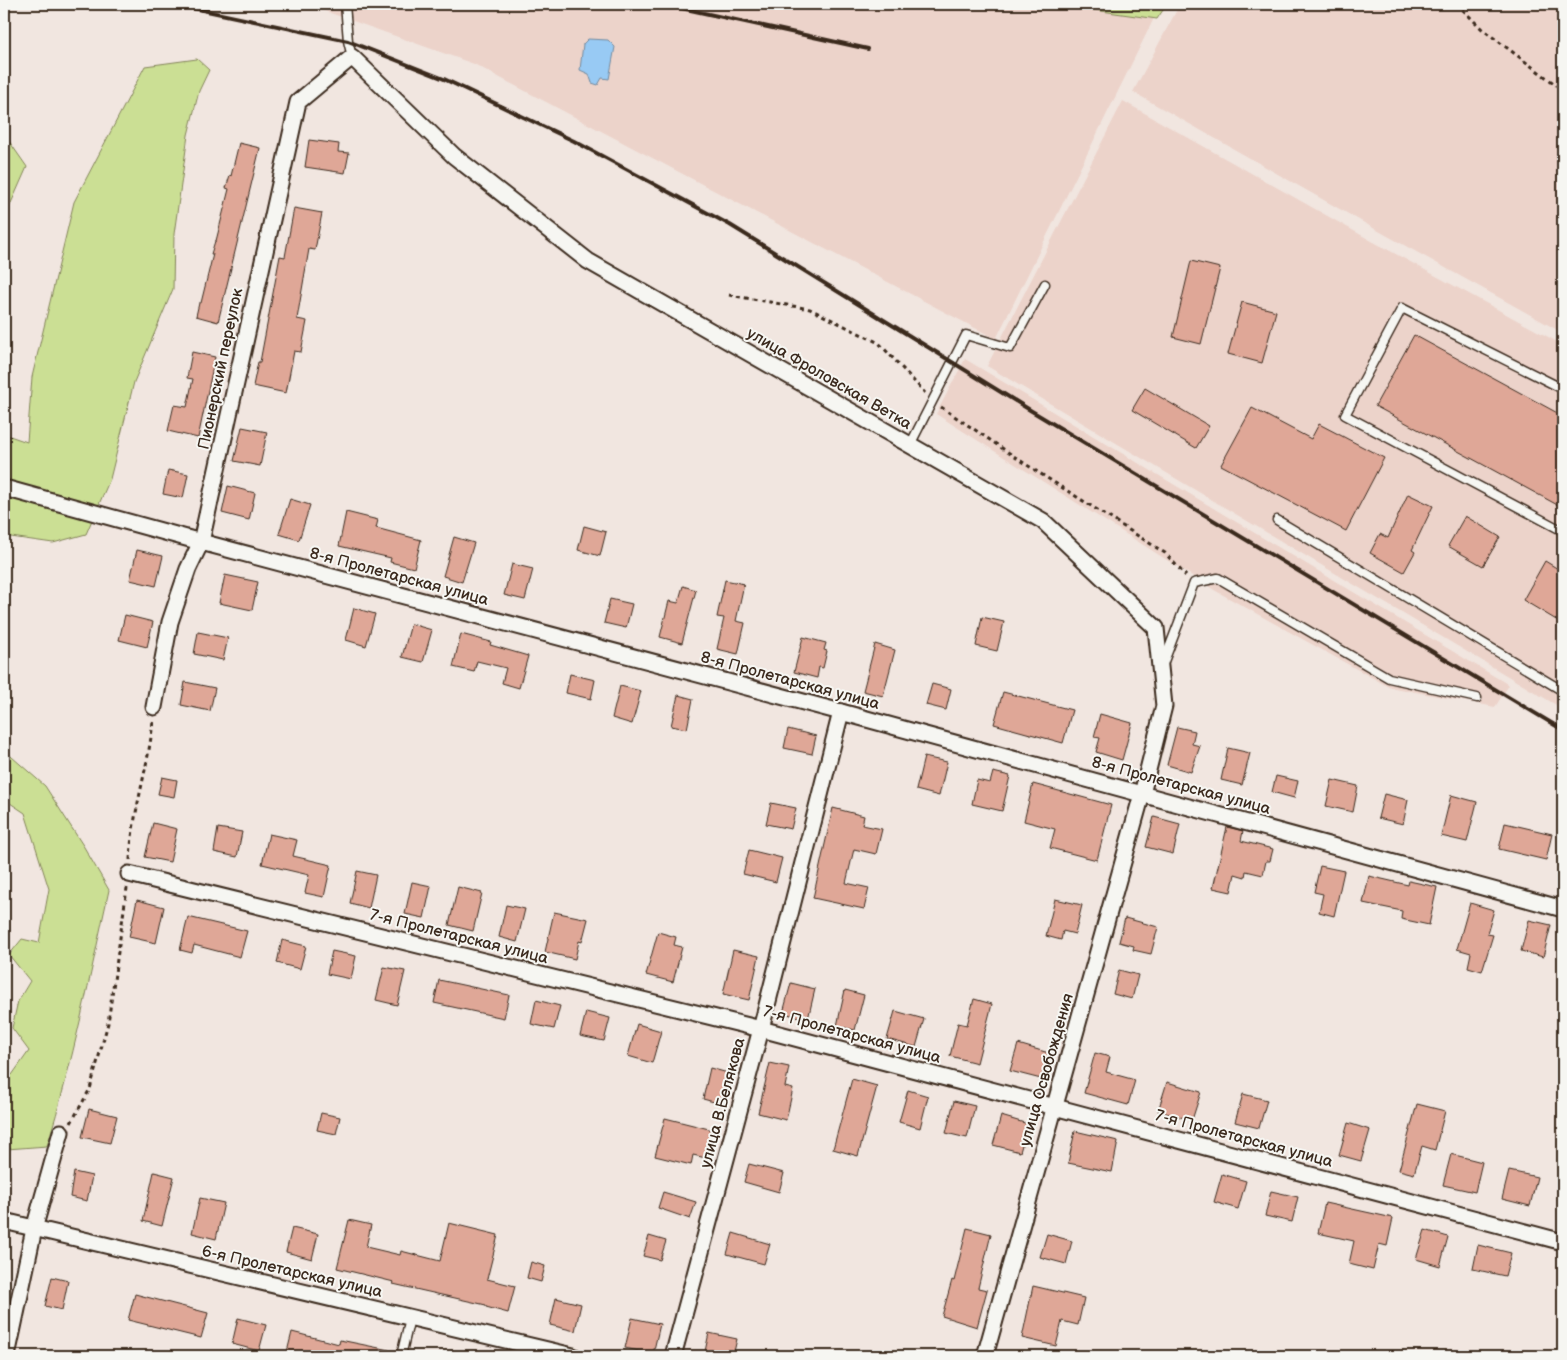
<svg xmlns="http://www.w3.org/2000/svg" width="1567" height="1360" font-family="'Balsamiq Sans',sans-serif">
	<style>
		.built { fill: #ecd3ca }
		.green { fill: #cbdf94; stroke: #838459 }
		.water { fill: #98caf4; stroke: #738a9e }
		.building { fill: #dfa797; stroke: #3b2a1e }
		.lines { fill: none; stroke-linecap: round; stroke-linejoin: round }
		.service-casing { stroke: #3b2a1e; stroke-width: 11 }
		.minor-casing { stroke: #3b2a1e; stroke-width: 19 }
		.path { stroke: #3b2a1e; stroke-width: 3; stroke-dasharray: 4 4; stroke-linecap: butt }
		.service { stroke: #f6f6f2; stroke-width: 8 }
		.minor { stroke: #f6f6f2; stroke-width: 15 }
		.rail { stroke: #3b2a1e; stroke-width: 4 }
		.labels { text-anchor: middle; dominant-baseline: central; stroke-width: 4; stroke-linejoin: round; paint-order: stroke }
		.street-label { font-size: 16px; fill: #3b2a1e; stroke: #f6f6f2 }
	</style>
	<rect width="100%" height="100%" fill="#f1e6e0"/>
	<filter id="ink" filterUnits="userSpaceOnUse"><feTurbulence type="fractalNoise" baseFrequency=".02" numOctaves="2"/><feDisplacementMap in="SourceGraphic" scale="10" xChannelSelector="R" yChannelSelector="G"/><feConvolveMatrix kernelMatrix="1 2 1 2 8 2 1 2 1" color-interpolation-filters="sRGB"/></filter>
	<g filter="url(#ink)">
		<g class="built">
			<polygon points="305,4 1161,4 996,339 474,64"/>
			<polygon points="1180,4 1563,4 1563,333 1375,229 1133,92"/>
			<polygon points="1123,101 1370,240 1563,345 1563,709 987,366"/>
			<polygon points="965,359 1273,544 1509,685 1495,707 1389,687 1216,591 936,414"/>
		</g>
		<g class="green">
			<polygon points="1052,4 1167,4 1157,19"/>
			<polygon points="197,59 209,70 199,91 188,135 174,234 173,289 134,382 110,479 86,534 53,543 4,536 4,434 27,442 32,377 74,202 145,66"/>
			<polygon points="4,134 27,167 4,219"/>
			<path d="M 4,750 L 45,786 L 84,847 L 109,890 C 90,976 73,1062 47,1146 L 7,1149 L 4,1145 L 4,1072 L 12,1075 L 29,1051 L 12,1028 L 18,1001 L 30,981 L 9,955 L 22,939 L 39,943 L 49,889 L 25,813 L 4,799 Z"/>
		</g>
		<polygon class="water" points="588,39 608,40 615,47 609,79 602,78 598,85 592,83 589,74 580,70 583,44"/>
		<g class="building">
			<polygon points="309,140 339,144 338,152 349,153 345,173 305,167"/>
			<polygon points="239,143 260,148 218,322 196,316 199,303 201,303 213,254 211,254 215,241 216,241 229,189 226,188 230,175 231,176"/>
			<polygon points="294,208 322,213 315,250 309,249 297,319 307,321 301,352 294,351 286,393 253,386 258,362 260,362 280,256 285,257"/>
			<polygon points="1191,261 1220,268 1201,344 1173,337"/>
			<polygon points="1242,302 1276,311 1262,363 1228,354"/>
			<polygon points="1414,335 1563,416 1563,508 1375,406"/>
			<polygon points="192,352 215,357 198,438 168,431 174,405 187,407 193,379 187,378"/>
			<polygon points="1145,388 1209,426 1196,448 1132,410"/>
			<polygon points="1252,408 1311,439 1319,424 1384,458 1346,531 1221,465"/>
			<polygon points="242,427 267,432 260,466 234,461"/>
			<polygon points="168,470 188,474 183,498 163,494"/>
			<polygon points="228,486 255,493 249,520 222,513"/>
			<polygon points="1408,494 1433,506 1412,550 1415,552 1404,572 1370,553 1380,534 1388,538"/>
			<polygon points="290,499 310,505 299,540 279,534"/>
			<polygon points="346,512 378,520 376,528 421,540 414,568 390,562 391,558 339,546"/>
			<polygon points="1465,516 1500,537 1483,566 1448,546"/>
			<polygon points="584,526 606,532 600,556 578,550"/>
			<polygon points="454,537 474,543 462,582 443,576"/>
			<polygon points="137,550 163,556 156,586 130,580"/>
			<polygon points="1545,561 1563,572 1563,624 1523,600"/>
			<polygon points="512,564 533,569 525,600 504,595"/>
			<polygon points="225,575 258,582 252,610 219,603"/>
			<polygon points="725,580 744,584 736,621 745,623 738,654 717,649 724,618 717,617"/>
			<polygon points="683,586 696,590 682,643 660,637 669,601 678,603"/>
			<polygon points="610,599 632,604 626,628 604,623"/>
			<polygon points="354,608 375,614 366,646 346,640"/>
			<polygon points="125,615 153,622 147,647 119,640"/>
			<polygon points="982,617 1004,622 997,651 976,646"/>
			<polygon points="411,624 432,630 423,662 402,657"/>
			<polygon points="198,632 228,638 223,660 194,654"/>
			<polygon points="461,634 491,642 490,645 528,656 519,688 502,683 506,668 477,661 474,672 453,667"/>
			<polygon points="803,637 826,643 824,650 827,651 823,668 819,667 817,678 794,672"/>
			<polygon points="875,644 895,650 883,696 863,691"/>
			<polygon points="570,674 595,680 591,699 566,693"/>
			<polygon points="185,682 215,688 210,711 181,705"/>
			<polygon points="932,684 951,689 946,710 926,705"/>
			<polygon points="620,686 641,691 632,724 612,718"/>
			<polygon points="1003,692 1072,710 1063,743 994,724"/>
			<polygon points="678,695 693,699 687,729 671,726"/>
			<polygon points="1100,714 1132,723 1122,760 1096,752 1100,738 1094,737"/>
			<polygon points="1177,727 1195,731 1192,744 1200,746 1191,772 1167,765"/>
			<polygon points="788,729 816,736 812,754 784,748"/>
			<polygon points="1228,748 1250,753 1242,785 1221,780"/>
			<polygon points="924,757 947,762 939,796 916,790"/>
			<polygon points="993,772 1010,776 1002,811 972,804 977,780 990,783"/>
			<polygon points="1276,776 1298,781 1294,798 1272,792"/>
			<polygon points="162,777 177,780 174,797 158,794"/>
			<polygon points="1332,780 1358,786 1353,812 1326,806"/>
			<polygon points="1033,784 1111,805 1097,860 1050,848 1055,829 1024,821"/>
			<polygon points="1384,794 1408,800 1403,824 1378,818"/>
			<polygon points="1451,795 1477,802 1467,842 1441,836"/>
			<polygon points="771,803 796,808 791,829 766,824"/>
			<polygon points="833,808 864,816 862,825 882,829 876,854 854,849 846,883 869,888 864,909 813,898"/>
			<polygon points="1154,817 1180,824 1173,854 1146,847"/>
			<polygon points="153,823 177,829 170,862 145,857"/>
			<polygon points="1505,823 1552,834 1546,860 1499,849"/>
			<polygon points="1227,827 1243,831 1241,841 1273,849 1270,861 1266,861 1263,875 1246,871 1245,877 1235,874 1231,892 1213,888"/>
			<polygon points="218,828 242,832 237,857 214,852"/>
			<polygon points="269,834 297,840 293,856 331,865 324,897 305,893 309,875 262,864"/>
			<polygon points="749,850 782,858 776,882 743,874"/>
			<polygon points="1320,866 1344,871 1334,916 1319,912 1323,894 1314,892"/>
			<polygon points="357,871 376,875 369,908 350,903"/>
			<polygon points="1369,876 1408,885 1409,881 1437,887 1429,925 1401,919 1402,911 1363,903"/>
			<polygon points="412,882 431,886 424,918 405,914"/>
			<polygon points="458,887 482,893 473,931 449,925"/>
			<polygon points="1055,899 1082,905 1075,934 1063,931 1061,940 1046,936"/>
			<polygon points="137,900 164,907 156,943 129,937"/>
			<polygon points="1470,903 1494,910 1487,934 1493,935 1482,971 1468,967 1471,953 1457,949"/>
			<polygon points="506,905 525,909 517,942 499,937"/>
			<polygon points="554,912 588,919 582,942 579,941 575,959 545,952"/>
			<polygon points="188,917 247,931 240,957 194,945 192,953 180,950"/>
			<polygon points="1125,918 1158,927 1151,954 1133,950 1134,946 1119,942"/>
			<polygon points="1529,920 1551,925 1543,957 1521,951"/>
			<polygon points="658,932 676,937 674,945 682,947 673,982 646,975"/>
			<polygon points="282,940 306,946 300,969 277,963"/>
			<polygon points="733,950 759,956 749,1000 723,994"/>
			<polygon points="332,951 356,956 351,979 327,974"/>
			<polygon points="384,967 405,971 397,1005 376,1000"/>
			<polygon points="1119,970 1138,975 1132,999 1113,994"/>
			<polygon points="439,980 509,995 504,1018 434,1003"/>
			<polygon points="791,983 815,989 808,1019 783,1013"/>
			<polygon points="845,990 864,995 855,1030 837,1026"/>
			<polygon points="974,999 992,1004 977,1063 950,1056 958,1023 967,1025"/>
			<polygon points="536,1000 560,1006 554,1029 531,1024"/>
			<polygon points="895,1011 924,1019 916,1047 887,1039"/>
			<polygon points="586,1012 610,1018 604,1041 580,1036"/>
			<polygon points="637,1024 661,1031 652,1063 628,1056"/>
			<polygon points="1018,1044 1049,1053 1041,1079 1010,1071"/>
			<polygon points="1095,1053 1110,1057 1106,1072 1135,1080 1128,1105 1084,1093"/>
			<polygon points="770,1063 789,1067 785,1087 793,1089 786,1120 758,1113"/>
			<polygon points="710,1068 728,1073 721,1104 703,1099"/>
			<polygon points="852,1079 877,1086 858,1156 833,1149"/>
			<polygon points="1167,1082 1201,1092 1192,1120 1158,1111"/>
			<polygon points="908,1090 928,1096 920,1128 899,1122"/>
			<polygon points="1243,1094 1267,1100 1259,1128 1235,1122"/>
			<polygon points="954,1101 975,1106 967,1138 946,1133"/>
			<polygon points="1417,1104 1445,1111 1435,1150 1422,1146 1414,1174 1399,1170"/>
			<polygon points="89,1109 117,1116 110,1143 82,1137"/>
			<polygon points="321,1113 340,1117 336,1134 317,1130"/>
			<polygon points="1001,1116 1028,1124 1020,1152 993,1145"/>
			<polygon points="665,1118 713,1130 706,1158 693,1155 691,1165 655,1156"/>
			<polygon points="1348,1123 1370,1130 1361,1161 1339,1155"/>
			<polygon points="1075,1131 1118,1141 1112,1172 1068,1163"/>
			<polygon points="1451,1154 1482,1162 1475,1192 1443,1185"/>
			<polygon points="749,1164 784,1173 779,1192 744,1182"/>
			<polygon points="1509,1171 1537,1177 1530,1206 1502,1199"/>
			<polygon points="74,1172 92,1176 87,1201 70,1197"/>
			<polygon points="154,1172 174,1177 162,1226 143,1221"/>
			<polygon points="1222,1174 1246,1181 1238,1209 1214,1202"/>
			<polygon points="1271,1191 1298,1197 1292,1222 1265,1216"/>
			<polygon points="663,1192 696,1202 690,1219 658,1208"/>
			<polygon points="200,1198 224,1203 216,1239 192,1233"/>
			<polygon points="1325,1203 1393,1218 1387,1246 1379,1244 1373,1270 1349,1264 1354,1241 1318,1233"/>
			<polygon points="349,1220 371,1225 366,1247 400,1255 401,1251 440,1261 449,1223 498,1235 487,1279 515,1286 508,1313 486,1307 486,1305 393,1284 394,1282 337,1268"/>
			<polygon points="292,1228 318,1234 312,1259 286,1252"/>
			<polygon points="967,1228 991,1234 978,1288 987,1290 977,1327 942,1316 952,1280 954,1281"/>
			<polygon points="1425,1230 1448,1237 1440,1266 1416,1259"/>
			<polygon points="733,1233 770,1244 764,1264 727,1254"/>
			<polygon points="1047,1234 1072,1241 1066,1264 1040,1257"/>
			<polygon points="649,1236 666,1241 660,1260 643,1256"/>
			<polygon points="1478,1245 1511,1253 1505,1276 1473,1269"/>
			<polygon points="531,1262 545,1266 541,1282 527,1278"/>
			<polygon points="52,1277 68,1281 62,1310 45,1306"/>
			<polygon points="1033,1286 1084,1298 1078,1325 1062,1321 1056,1346 1022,1338"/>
			<polygon points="135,1294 208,1313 201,1338 128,1320"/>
			<polygon points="556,1298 581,1304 575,1331 550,1325"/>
			<polygon points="238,1318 266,1325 259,1351 232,1344"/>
			<polygon points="632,1318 660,1324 653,1354 625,1348"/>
			<polygon points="292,1332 339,1344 340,1340 389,1350 389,1356 286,1356"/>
			<polygon points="709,1333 737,1339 733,1356 704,1356"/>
		</g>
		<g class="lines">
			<defs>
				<g id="service">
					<polyline points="345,4 348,41 352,57"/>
					<polyline points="1563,389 1402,308 1345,415 1563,531"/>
					<polyline points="910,445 966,335 1010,348 1045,284"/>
					<polyline points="1277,520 1563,691"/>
					<polyline points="1163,664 1194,583 1218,578 1389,678 1477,698"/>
					<polyline points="401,1356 410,1318"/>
				</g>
				<g id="minor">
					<polyline points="8,489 201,542 841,712 1563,909"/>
					<polyline points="154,707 170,622 188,569 201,542 298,102 352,57 454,156 588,261 1043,521 1156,628 1164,706 1142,794 985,1356"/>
					<polyline points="129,874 761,1029 1563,1242"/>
					<polyline points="4,1221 573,1356"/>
					<polyline points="7,1356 34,1229 61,1132"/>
					<polyline points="673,1356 761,1029 841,712"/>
				</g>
			</defs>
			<use href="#service" class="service-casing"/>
			<use href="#minor" class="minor-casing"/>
			<g class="path">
				<polyline points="1457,4 1482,29 1563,90"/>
				<polyline points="729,295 810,309 879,343 925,393"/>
				<polyline points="941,407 1033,469 1165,553 1186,576"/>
				<path d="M 130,860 C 132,812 149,767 153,720"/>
				<polyline points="71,1123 90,1089 108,1023 127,888"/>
			</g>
			<use href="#service" class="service"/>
			<use href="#minor" class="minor"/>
			<g class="rail">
				<polyline points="174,4 348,41 444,79 574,141 730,225 1030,410 1563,730"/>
				<polyline points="663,4 868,49"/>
			</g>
		</g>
	</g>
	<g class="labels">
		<g class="street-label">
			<text transform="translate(221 369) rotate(-78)">Пионерский переулок</text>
			<text transform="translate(829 379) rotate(30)">улица Фроловская Ветка</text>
			<text transform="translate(399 577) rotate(15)">8-я Пролетарская улица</text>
			<text transform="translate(790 681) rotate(15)">8-я Пролетарская улица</text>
			<text transform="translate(1181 786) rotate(15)">8-я Пролетарская улица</text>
			<text transform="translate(459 937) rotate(14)">7-я Пролетарская улица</text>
			<text transform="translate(852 1035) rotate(15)">7-я Пролетарская улица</text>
			<text transform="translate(1047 1070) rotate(-74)">улица Освобождения</text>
			<text transform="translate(723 1103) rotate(-75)">улица В.Белякова</text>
			<text transform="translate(1244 1139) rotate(15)">7-я Пролетарская улица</text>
			<text transform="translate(292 1272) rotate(13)">6-я Пролетарская улица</text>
		</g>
	</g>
	<rect width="1567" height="1360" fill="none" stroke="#f6f6f2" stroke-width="20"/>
	<rect x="10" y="10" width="1547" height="1340" fill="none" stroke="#3b2a1e" stroke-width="2" filter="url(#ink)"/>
</svg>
